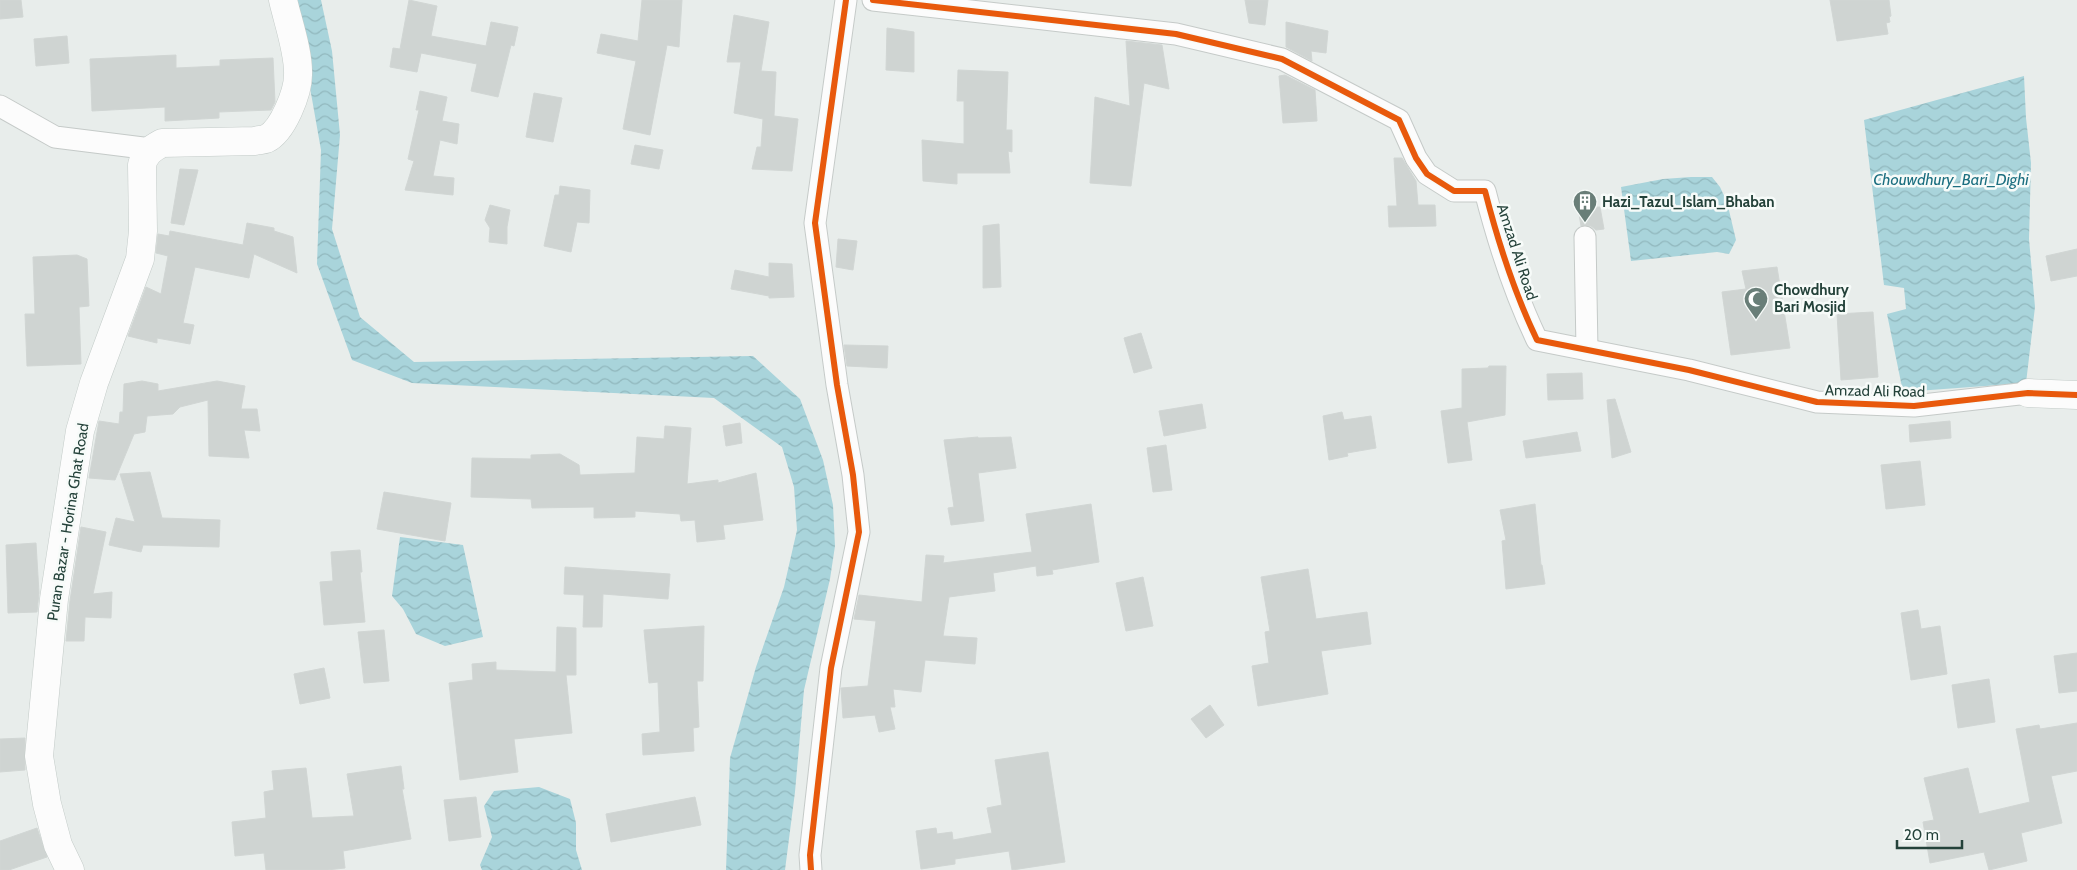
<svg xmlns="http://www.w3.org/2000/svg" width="2077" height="870" font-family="Cabin,sans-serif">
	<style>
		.water { fill: url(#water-waves) }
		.building { fill: #cfd4d2; stroke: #d1d6d4 }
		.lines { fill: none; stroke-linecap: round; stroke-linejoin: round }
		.street-casing { stroke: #c5cac8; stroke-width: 23 }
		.secondary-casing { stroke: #c3cbc8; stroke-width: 29 }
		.street { stroke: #fcfcfc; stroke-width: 21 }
		.secondary { stroke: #fcfcfc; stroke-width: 28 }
		.cycleway-casing { stroke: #f7fbf9; stroke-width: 9 }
		.cycleway { stroke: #e8590c; stroke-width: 6 }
		.labels { text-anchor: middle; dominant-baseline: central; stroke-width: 5; stroke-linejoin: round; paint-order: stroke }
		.poi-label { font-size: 15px; font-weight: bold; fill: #24423a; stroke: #f7fbf9; text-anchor: start }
		.street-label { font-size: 15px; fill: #24423a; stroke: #f7fbf9 }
		.water-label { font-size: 16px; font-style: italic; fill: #1c6f80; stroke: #f7fbf9 }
	</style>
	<defs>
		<pattern id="water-waves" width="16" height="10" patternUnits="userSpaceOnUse" patternTransform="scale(1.25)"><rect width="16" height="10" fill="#a9d4db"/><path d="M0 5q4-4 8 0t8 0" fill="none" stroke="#91b7bd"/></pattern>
	</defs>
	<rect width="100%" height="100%" fill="#e8edeb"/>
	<g class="water">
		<polygon points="291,0 321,0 332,51 340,135 332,229 360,317 414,362 753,356 800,399 823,460 833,505 835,546 830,579 804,690 795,792 785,870 726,870 730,758 756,667 784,587 797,530 794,487 782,447 714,398 412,383 352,360 317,264 321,150 303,48"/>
		<polygon points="2024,76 2026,118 2031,163 2029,239 2035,307 2026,383 1903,392 1887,314 1906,309 1904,288 1884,285 1864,120"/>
		<polygon points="1691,177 1712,177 1720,187 1727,202 1736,240 1729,254 1717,252 1631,261 1621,187 1663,179"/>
		<polygon points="400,537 463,545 483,637 445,646 416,634 403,609 392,596"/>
		<polygon points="539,787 570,799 576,823 576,850 582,870 482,870 480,865 492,837 484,806 494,791"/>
	</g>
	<g class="building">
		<polygon points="0,0 21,0 23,17 0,19"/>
		<polygon points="409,0 437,6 431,36 486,46 491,22 518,27 514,46 511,45 498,97 471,91 477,64 421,53 417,72 390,67 393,48 400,49"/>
		<polygon points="642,0 682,0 679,47 667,45 650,135 623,129 636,61 597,53 601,34 638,41"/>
		<polygon points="1245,0 1268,0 1265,25 1249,23"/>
		<polygon points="1830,0 1889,0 1891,16 1889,17 1890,22 1886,23 1888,34 1837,41"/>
		<polygon points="734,15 769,22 761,71 776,72 774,116 798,119 792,171 752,169 757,147 761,147 763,119 734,113 741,62 727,62"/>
		<polygon points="1286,22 1328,31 1326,53 1311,51 1312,61 1286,47"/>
		<polygon points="887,28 914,32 914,72 886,70"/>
		<polygon points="67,36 69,63 36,66 34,39"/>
		<polygon points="1126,41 1162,45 1169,89 1144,83 1131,186 1090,183 1095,97 1130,106"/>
		<polygon points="176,55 176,68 220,66 220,60 273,58 275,102 271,110 219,112 219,118 165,121 165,107 92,111 90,59"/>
		<polygon points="958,70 1008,72 1006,130 1012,130 1012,152 1008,151 1010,173 957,173 957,184 923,181 922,140 964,144 964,101 957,101"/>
		<polygon points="1285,75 1315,90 1317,121 1283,123 1279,76"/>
		<polygon points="420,91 447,97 442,121 459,124 457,144 440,140 433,176 454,178 453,195 405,190 414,161 408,159 419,110 416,110"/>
		<polygon points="534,93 562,98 553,142 526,137"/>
		<polygon points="635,145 663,150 659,169 631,164"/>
		<polygon points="1394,158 1402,158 1416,181 1418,205 1435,205 1436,226 1389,227 1388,206 1397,206"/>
		<polygon points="180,169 198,170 184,225 171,223"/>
		<polygon points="560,186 590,190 589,223 577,222 571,252 544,246 555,195 559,195"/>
		<polygon points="490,205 510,210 507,227 507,244 489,242 490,228 485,220"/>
		<polygon points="1600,207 1604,229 1596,230 1591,226 1581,226 1578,208"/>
		<polygon points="247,223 274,228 274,231 293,237 297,273 254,254 249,278 195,267 183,323 194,325 190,344 157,338 157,343 128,336 146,287 161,294 168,256 156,253 158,234 169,236 170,231 243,245"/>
		<polygon points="999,224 1001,287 983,288 983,226"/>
		<polygon points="838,239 857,241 853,270 836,267"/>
		<polygon points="2077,249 2077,276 2051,281 2046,256"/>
		<polygon points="77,255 87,259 89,306 79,307 81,364 27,366 25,314 35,314 33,257"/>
		<polygon points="769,263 792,264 794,297 769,298 769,296 731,289 735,270 769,277"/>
		<polygon points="1777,267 1790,348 1731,355 1722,292 1746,289 1742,271"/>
		<polygon points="1873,312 1878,377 1841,380 1837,314"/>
		<polygon points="1141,333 1152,368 1134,373 1124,338"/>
		<polygon points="844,345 888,346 887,368 847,366"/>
		<polygon points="1489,366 1506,366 1505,415 1467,422 1472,460 1448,463 1441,411 1462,408 1462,369 1488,368"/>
		<polygon points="1582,373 1583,399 1548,400 1547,374"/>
		<polygon points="142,381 158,384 158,391 217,381 245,386 241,409 257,409 260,431 244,430 249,458 209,456 208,400 180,407 173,414 147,416 145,432 134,434 115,480 89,478 99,421 119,424 120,412 123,412 124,384"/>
		<polygon points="1615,399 1631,452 1612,458 1607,400"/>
		<polygon points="1202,404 1206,428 1164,436 1159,411"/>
		<polygon points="1342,412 1344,420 1371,416 1376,448 1347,453 1348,456 1329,460 1323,416"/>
		<polygon points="1950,421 1951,438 1910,442 1909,425"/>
		<polygon points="740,423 742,443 726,446 723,426"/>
		<polygon points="665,426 691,428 687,484 718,480 718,483 756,473 763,520 723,525 725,539 697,542 695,520 681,521 680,514 635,511 635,517 594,518 594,507 532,508 531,499 471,497 472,458 531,459 531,455 560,454 579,465 580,475 635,473 637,437 664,439"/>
		<polygon points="1577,432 1581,451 1526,458 1523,441"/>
		<polygon points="978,437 978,438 1011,437 1016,468 978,473 984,521 951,525 948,508 954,507 944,440"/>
		<polygon points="1166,445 1172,490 1153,492 1147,448"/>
		<polygon points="1920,461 1925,505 1886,509 1881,465"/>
		<polygon points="150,472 162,518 220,520 219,547 143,545 141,552 109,545 116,518 135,522 120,474"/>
		<polygon points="384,492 451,503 445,541 377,529"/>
		<polygon points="1091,504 1099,562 1052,570 1053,574 1037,576 1036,566 993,573 995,591 949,597 943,636 977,638 975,664 925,660 921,692 893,689 895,707 890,707 895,729 879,732 875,715 843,718 841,688 868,686 876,621 854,619 859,595 922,602 926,555 944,556 943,563 1032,552 1026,514"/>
		<polygon points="1535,504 1541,565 1542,565 1545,584 1506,589 1502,541 1506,540 1500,510"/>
		<polygon points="81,527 106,532 93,594 112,592 111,618 85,617 84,641 66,641 70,601"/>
		<polygon points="36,543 39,593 37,612 8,613 6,545"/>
		<polygon points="360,550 362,572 360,572 365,622 324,625 320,582 333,581 331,552"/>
		<polygon points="565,567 670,574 668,599 603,594 602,627 583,627 584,595 564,594"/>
		<polygon points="1308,569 1316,619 1367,612 1371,644 1321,651 1328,694 1258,706 1252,666 1269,663 1265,632 1270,631 1261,577"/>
		<polygon points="1143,577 1153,626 1126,631 1116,583"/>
		<polygon points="1918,610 1921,629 1940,626 1947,674 1911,680 1901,613"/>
		<polygon points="704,626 703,681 697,681 699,727 693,728 694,751 643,755 642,734 660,732 658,682 649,683 644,630"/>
		<polygon points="557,627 576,628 576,675 566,675 572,733 514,739 518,772 460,780 449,683 473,680 472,664 496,662 496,670 556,672"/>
		<polygon points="384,630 389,681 364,683 358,632"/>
		<polygon points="2077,653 2077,691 2059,693 2054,656"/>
		<polygon points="324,668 330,698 300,704 294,674"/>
		<polygon points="1989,679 1995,722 1958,728 1952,685"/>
		<polygon points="1210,705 1224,725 1206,738 1191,719"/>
		<polygon points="2077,723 2077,771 2051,776 2062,823 2021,833 2027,861 1989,870 1984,852 1930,863 1923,822 1934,820 1924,778 1968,768 1979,814 2030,802 2016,729 2039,725 2040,729"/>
		<polygon points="25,738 25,770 0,772 0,739"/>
		<polygon points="1048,752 1065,862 1012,870 1009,851 955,859 955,864 921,869 916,831 936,828 937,834 952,832 953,840 992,833 987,808 1002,805 995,760"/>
		<polygon points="401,766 404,789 402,789 411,839 343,851 345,868 327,870 266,870 264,853 235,856 232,822 266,818 264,792 274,790 272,771 306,768 312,818 354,816 347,774"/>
		<polygon points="476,797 481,837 449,841 444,800"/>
		<polygon points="695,797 701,825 611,842 606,814"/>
		<polygon points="37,828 47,857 9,870 0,870 0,841"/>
	</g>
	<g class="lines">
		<defs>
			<g id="street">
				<path d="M 873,0 L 1176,34 L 1282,59 L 1399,120 L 1416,158 L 1427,174 L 1454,191 L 1485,191 C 1498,242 1514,292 1537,340 L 1689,370 L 1817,402 L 1914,406 L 2028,393"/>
				<polyline points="0,106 55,137 151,149"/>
				<polyline points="1585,237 1587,350"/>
				<polyline points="811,870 810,855 831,668 859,532 853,475 837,385 815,223 846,0"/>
			</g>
			<g id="secondary">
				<polyline points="2028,393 2077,395"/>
				<path d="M 70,870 L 58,845 L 47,804 L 39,756 L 54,599 L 80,431 L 94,383 L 140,259 L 143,231 L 142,165 C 145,153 151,149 162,143 L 255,141 C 258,140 263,140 266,139 C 283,131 298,92 298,75 C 299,53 288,22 283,0"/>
			</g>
		</defs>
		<use href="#street" class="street-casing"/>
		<use href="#secondary" class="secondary-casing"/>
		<use href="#street" class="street"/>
		<use href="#secondary" class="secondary"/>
		<defs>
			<g id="cycleway">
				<path d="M 873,0 L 1176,34 L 1282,59 L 1399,120 L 1416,158 L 1427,174 L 1454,191 L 1485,191 C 1498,242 1514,292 1537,340 L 1689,370 L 1817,402 L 1914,406 L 2028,393 L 2077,395"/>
				<polyline points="811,870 810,855 831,668 859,532 853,475 837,385 815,223 846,0"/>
			</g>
		</defs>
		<use href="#cycleway" class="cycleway-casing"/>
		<use href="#cycleway" class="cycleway"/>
	</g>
	<defs>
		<symbol id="building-pin" viewBox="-11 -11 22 30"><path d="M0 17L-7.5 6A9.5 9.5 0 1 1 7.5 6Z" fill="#697e78" stroke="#f7fbf9"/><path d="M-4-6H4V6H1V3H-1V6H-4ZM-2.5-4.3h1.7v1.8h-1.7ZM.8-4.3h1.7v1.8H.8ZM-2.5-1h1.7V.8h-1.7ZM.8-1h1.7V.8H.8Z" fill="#fff"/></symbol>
		<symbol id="mosque-pin" viewBox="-11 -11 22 30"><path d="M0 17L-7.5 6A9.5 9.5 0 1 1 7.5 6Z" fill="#697e78" stroke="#f7fbf9"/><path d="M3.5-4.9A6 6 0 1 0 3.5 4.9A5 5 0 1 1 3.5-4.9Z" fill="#fff"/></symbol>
	</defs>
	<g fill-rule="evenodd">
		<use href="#building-pin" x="1571" y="188" width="28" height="38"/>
		<use href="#mosque-pin" x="1742" y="285" width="28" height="38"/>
	</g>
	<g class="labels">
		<g class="poi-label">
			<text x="1602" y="202">Hazi_Tazul_Islam_Bhaban</text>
			<text x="1774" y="290">Chowdhury<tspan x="1774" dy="17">Bari Mosjid</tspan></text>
		</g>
		<g class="street-label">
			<text transform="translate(1517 252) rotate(72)">Amzad Ali Road</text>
			<text transform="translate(1875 391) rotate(1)">Amzad Ali Road</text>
			<text transform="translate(68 522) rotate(-81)">Puran Bazar - Horina Ghat Road</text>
		</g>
		<g class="water-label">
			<text x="1951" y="179">Chouwdhury_Bari_Dighi</text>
		</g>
	</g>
	<path d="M1897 840v8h65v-8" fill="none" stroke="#24423a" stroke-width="2.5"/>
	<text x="1904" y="840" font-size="15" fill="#24423a" stroke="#f7fbf9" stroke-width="4" paint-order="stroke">20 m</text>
</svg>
